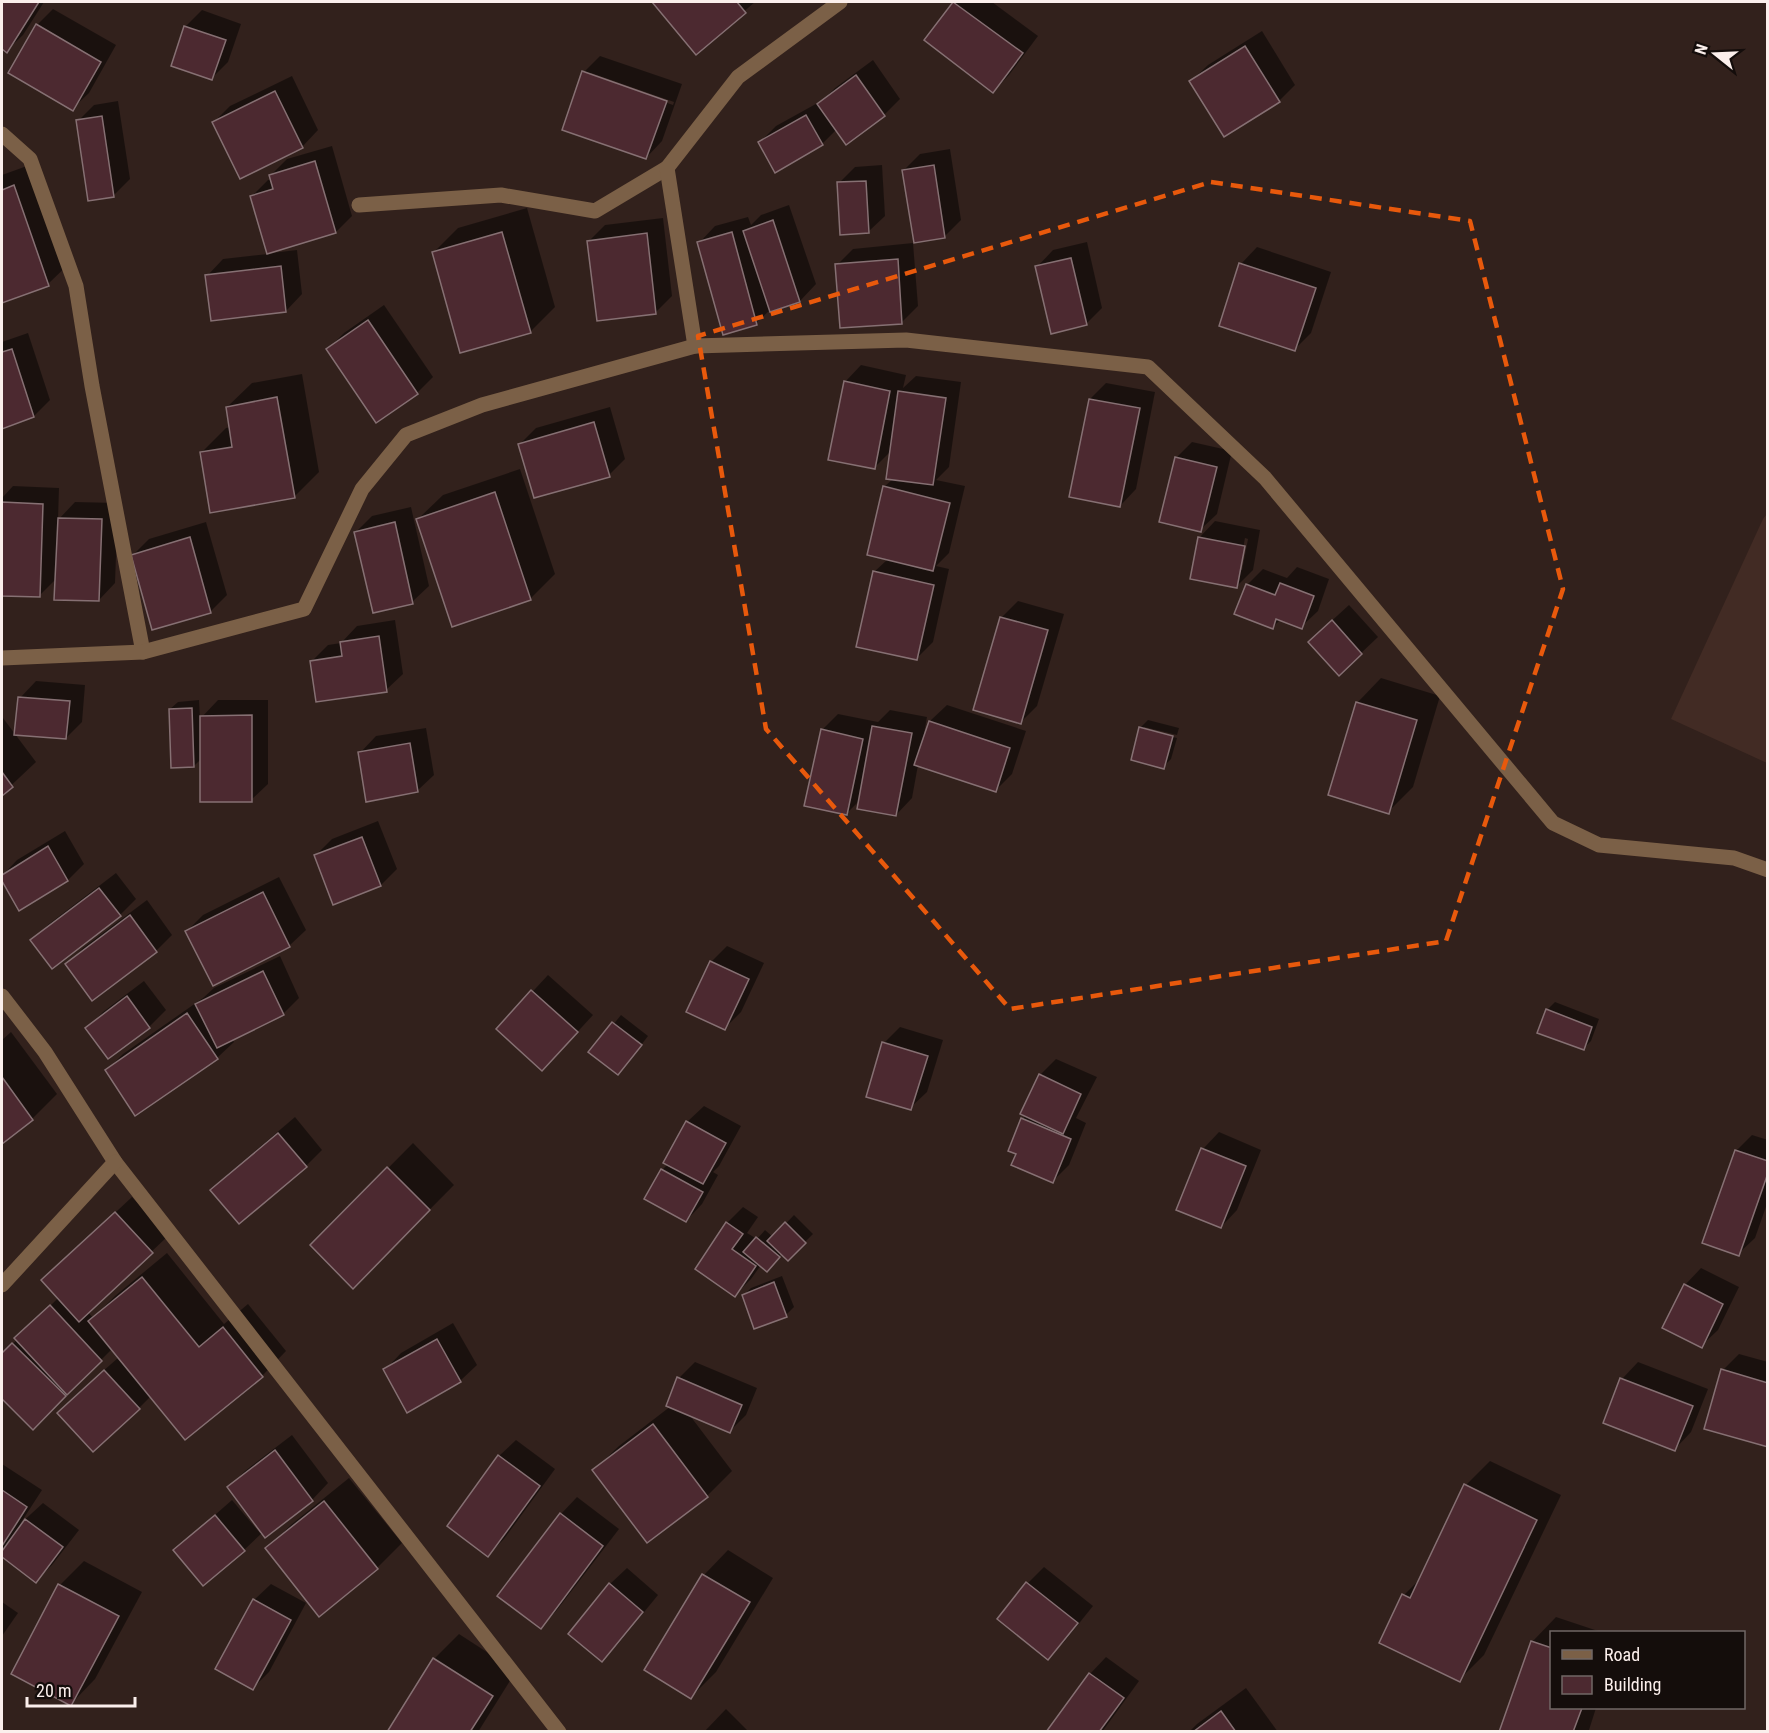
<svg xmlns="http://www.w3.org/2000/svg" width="1769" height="1733" font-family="'Roboto Condensed',sans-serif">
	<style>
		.built { fill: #422b24 }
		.shadow { fill: #0007; fill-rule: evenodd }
		.building { fill: #4c2930; stroke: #867073; stroke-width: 1.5 }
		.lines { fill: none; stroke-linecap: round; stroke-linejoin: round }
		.minor { stroke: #7b6047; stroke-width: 15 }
		.marked { fill: none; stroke: #e8590c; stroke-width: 4.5; stroke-dasharray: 12 8; stroke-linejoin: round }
	</style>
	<rect width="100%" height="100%" fill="#32211c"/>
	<polygon class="built" points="1767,514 1767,763 1671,719 1763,519"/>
	<g class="shadow">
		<polygon points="2,2 44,2 23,35 6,51 2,48"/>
		<polygon points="654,2 755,2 696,52"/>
		<polygon points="955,2 992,2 1038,36 1009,75 993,92 926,40"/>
		<polygon points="53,9 116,45 89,93 72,109 37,25"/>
		<polygon points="202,10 241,24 228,62 212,78 185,27"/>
		<polygon points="1262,31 1295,85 1279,101 1191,81 1208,65"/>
		<path d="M 600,56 L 682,84 L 662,141 L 646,158 L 584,72 ZM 591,73 L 674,102 L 673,105 L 591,76 Z"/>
		<polygon points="873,60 900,99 884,115 847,143 837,129 822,144 760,142 776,126 823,100 835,88"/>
		<polygon points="292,76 318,130 302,147 214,122 230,106"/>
		<polygon points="118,101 130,179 113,196 78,121 94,105"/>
		<polygon points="332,146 352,216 336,232 271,252 271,253 297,250 302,294 286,311 207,276 223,259 268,254 252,196 268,180 272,179 271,175 287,159"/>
		<polygon points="950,149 961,220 944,237 904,170 920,154"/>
		<polygon points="38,162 73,260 48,284 2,302 2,175"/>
		<polygon points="882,165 885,216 868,232 839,183 855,167"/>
		<polygon points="789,205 816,284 800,301 771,309 756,323 699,243 715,226 748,217 751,225 761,215"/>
		<polygon points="527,208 555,307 531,331 433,253 458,228"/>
		<polygon points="663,218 672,296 656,312 589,241 605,225"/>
		<polygon points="1087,242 1102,308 1086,324 1037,267 1053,250"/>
		<polygon points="913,243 918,306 902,322 837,265 853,249"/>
		<polygon points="1257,247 1331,272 1311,333 1295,349 1241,264"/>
		<polygon points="384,305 433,377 417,393 328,349 344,333"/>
		<polygon points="28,333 50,400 34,416 2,427 2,342"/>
		<polygon points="861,365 906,375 903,388 916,376 961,382 949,467 936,480 965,486 949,553 936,566 949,569 933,642 916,659 874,572 888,559 884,487 894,478 891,451 875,467 845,382"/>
		<polygon points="302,374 319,472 294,497 201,453 226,428 231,427 227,407 252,383"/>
		<polygon points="1106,383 1155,392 1136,489 1120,506 1090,399"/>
		<polygon points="610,407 625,459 609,475 520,444 536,428"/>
		<polygon points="1192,442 1232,451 1217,514 1200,530 1176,458"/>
		<polygon points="520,469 555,574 530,599 418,519 443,495"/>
		<polygon points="13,486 59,488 58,520 75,502 118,503 115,583 99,600 56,579 39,596 2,595 2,498"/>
		<polygon points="411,507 429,586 412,602 356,532 372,516"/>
		<path d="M 1215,521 L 1260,530 L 1253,570 L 1236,587 L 1199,538 ZM 1245,538 L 1248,539 L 1242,570 L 1239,570 Z"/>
		<polygon points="206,522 227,595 211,611 153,628 133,555 149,539"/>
		<polygon points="1297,567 1329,579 1318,611 1301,627 1281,619 1273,627 1247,585 1263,569 1287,578"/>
		<polygon points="1018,601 1064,614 1037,706 1021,722 975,709 1002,617"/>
		<polygon points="1349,605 1378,637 1339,674 1326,626"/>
		<polygon points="395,620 403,674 386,690 312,661 328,645 341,643 357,626"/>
		<polygon points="1381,678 1440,696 1413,787 1388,812 1357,703"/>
		<polygon points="36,681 85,685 82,722 66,738 20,698"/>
		<polygon points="199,700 200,719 218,700 268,700 268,784 251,800 202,758 194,766 170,709 178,702"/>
		<polygon points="947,705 1026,731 1012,774 995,791 918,765 912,798 896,815 861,799 847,813 822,730 838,714 878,722 890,710 927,717 924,734 926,734 930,721"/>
		<polygon points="3,718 36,762 2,794 2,719"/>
		<polygon points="1148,720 1179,728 1177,735 1144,727 1144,730 1177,738 1171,759 1163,767 1140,728"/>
		<polygon points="426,728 434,775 417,791 360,753 376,736"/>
		<polygon points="378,821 397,869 381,885 334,903 316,855 332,839"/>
		<polygon points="65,831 84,864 68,880 20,909 2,876 17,860"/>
		<polygon points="116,873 136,899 120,915 32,940 49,924"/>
		<polygon points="279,877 306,930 289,946 187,931 203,915"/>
		<polygon points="147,900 172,935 156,951 67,965 83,948"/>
		<polygon points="727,946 764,963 741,1012 725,1028 711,962"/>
		<polygon points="280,956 299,998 283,1014 232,1039 234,1042 217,1058 107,1070 123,1054 203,998 214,988"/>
		<polygon points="548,975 593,1015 559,1052 498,1029"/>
		<polygon points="144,981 166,1010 149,1027 108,1057 87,1029 103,1012"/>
		<polygon points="1555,1002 1599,1019 1591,1041 1583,1049 1547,1010"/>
		<polygon points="621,1015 648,1036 626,1065 591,1052"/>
		<polygon points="900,1027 943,1040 927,1092 910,1108 884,1043"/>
		<polygon points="11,1032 57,1094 32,1119 2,1142 2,1040"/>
		<polygon points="1056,1059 1097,1077 1076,1118 1086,1123 1069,1165 1053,1181 1018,1154 1023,1119 1026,1115 1040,1075"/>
		<polygon points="704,1106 741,1126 719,1166 713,1172 718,1175 702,1204 686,1221 662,1170 668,1164 687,1122"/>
		<polygon points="295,1117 322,1150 306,1166 239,1222 212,1190 228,1174"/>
		<polygon points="1219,1132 1261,1150 1237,1210 1221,1227 1178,1209 1203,1149"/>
		<polygon points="1752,1135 1768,1140 1768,1201 1755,1238 1738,1254 1736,1151"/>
		<polygon points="413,1143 454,1185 353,1287 312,1245"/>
		<polygon points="132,1197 168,1236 88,1312 93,1318 115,1296 167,1253 224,1324 248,1304 286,1351 262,1376 151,1396 139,1408 75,1396 119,1357 113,1348 33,1428 2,1397 2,1355 59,1297 60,1264"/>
		<polygon points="743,1207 758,1217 747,1233 757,1239 765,1230 773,1237 794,1215 813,1234 788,1259 782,1253 774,1262 761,1265 751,1279 735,1295 727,1223"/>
		<polygon points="1701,1268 1739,1287 1718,1330 1701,1346 1685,1285"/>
		<polygon points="782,1276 794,1307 786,1315 744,1295 751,1288"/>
		<polygon points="453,1323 477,1365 460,1381 385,1370 401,1353"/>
		<polygon points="1739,1354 1768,1362 1768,1446 1723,1370"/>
		<polygon points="695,1362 757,1388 746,1415 730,1431 688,1413 732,1471 707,1496 647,1541 594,1470 619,1446 671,1406 679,1378"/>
		<polygon points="1638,1362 1708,1389 1691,1432 1675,1449 1605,1422 1622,1379"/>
		<polygon points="292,1435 328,1483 312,1500 266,1536 263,1532 244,1550 204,1584 175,1550 232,1500 260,1533 262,1532 229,1487 245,1471"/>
		<polygon points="516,1440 555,1469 504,1539 488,1555 449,1526 499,1456"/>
		<polygon points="1490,1461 1561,1495 1484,1655 1459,1680 1404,1595 1422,1577 1466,1485"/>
		<polygon points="2,1464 42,1490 20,1524 43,1503 79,1530 52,1565 36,1581 2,1555"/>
		<polygon points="349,1478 402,1543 377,1568 320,1615 267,1548 292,1524"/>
		<polygon points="577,1497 619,1529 557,1610 541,1627 499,1595 561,1514"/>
		<polygon points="728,1550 773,1578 716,1672 691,1697 646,1669 704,1575"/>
		<polygon points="84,1561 142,1592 95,1679 71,1704 60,1585"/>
		<polygon points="1044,1567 1093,1606 1064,1642 1048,1658 999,1619 1028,1583"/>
		<polygon points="627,1568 658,1595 618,1644 602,1660 570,1633 610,1584"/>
		<polygon points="271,1584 306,1603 269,1672 253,1688 254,1600"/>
		<polygon points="2,1602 18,1613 2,1636"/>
		<polygon points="1556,1617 1601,1632 1552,1632 1552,1708 1596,1708 1589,1730 1587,1732 1500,1732 1532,1642"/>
		<polygon points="459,1634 516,1671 478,1732 388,1732 434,1659"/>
		<polygon points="1106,1657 1139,1681 1102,1732 1048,1732 1090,1674"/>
		<polygon points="1246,1688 1278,1732 1189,1732 1197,1724"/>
		<polygon points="726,1709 749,1732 704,1732"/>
	</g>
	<g class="building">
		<polygon points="2,2 39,2 7,53 2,49"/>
		<polygon points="652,2 737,2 746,13 696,55"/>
		<polygon points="953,2 1023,53 993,93 924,40"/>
		<polygon points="36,24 101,62 73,111 8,73"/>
		<polygon points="184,26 226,40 212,80 171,66"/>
		<polygon points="1245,46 1280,102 1224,137 1189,81"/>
		<polygon points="582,71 667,101 646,159 562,130"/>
		<polygon points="856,75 885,116 846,145 817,104"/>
		<polygon points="275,91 303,148 240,179 212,122"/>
		<polygon points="806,115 823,145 775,173 758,142"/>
		<polygon points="102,116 114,197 88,201 76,120"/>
		<polygon points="315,161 336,233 267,254 250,196 273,189 269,175"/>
		<polygon points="934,165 945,238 914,243 902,170"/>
		<polygon points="866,181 869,233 840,235 837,182"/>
		<polygon points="14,185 49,286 2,303 2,190"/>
		<polygon points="773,220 800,302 770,312 743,231"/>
		<polygon points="502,232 531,333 460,353 432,252"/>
		<polygon points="732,232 757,325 723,335 697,242"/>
		<polygon points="647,233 656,314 597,321 587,241"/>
		<polygon points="1071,258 1087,325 1051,334 1035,266"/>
		<polygon points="898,259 902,324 840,328 835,264"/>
		<polygon points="1239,263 1316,288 1295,351 1219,326"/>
		<polygon points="281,266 286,312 211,321 205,275"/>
		<polygon points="368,320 418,394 376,423 326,349"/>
		<polygon points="12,349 34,417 2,429 2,352"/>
		<polygon points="844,381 890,391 875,469 828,460"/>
		<polygon points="898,391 946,398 933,485 886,479"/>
		<polygon points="277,397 295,498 210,513 200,452 232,447 226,407"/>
		<polygon points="1089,399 1140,408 1120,507 1069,497"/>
		<polygon points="594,422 610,477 534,498 518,444"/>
		<polygon points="1175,457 1217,467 1201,532 1159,522"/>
		<polygon points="883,486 950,503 933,571 867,555"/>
		<polygon points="495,492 531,600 452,627 416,519"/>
		<polygon points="2,502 43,504 40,597 2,596"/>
		<polygon points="58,518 102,519 99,601 54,600"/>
		<polygon points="395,522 413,604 373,613 354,532"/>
		<polygon points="190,537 211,613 152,630 131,555"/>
		<polygon points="1198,537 1245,546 1237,588 1190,579"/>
		<polygon points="873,571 934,585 917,660 856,647"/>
		<polygon points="1280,583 1314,596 1302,629 1276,619 1273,629 1234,614 1246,584 1275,595"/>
		<polygon points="1000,617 1048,630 1021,724 973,710"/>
		<polygon points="1332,620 1362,654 1339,676 1308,642"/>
		<polygon points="379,636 387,692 316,702 310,661 342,656 340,642"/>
		<polygon points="18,697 70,701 66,739 14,735"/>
		<polygon points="1356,702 1417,720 1389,814 1328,795"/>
		<polygon points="192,708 194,767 171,768 169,709"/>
		<polygon points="252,715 252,802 200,802 200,716"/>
		<polygon points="929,721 1010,748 996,792 914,765"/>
		<polygon points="872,726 912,733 896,816 857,809"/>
		<polygon points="1139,727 1173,736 1164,769 1131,760"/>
		<polygon points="821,729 863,739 847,815 804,806"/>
		<polygon points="410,743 418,792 366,802 358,752"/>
		<polygon points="2,772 13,787 2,796"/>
		<polygon points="362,837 381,886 333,905 314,855"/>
		<polygon points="48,846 68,881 19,911 2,881 2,875"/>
		<polygon points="99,888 121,916 52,969 30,940"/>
		<polygon points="263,892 290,947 213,986 185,931"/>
		<polygon points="130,915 157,952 92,1001 65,964"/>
		<polygon points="710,961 749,979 725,1030 686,1012"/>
		<polygon points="263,971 284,1015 217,1048 195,1004"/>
		<polygon points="531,990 578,1032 542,1071 496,1029"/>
		<polygon points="127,996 150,1028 108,1059 85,1028"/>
		<polygon points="1546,1009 1592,1027 1584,1050 1537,1033"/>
		<polygon points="187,1013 218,1059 135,1116 105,1070"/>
		<polygon points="612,1022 642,1045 618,1075 588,1052"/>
		<polygon points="882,1042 928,1056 911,1110 866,1097"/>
		<polygon points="1039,1074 1081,1094 1063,1134 1020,1114"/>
		<polygon points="2,1077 33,1120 2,1144"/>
		<polygon points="1021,1118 1071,1139 1053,1183 1011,1165 1016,1154 1008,1151"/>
		<polygon points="686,1121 726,1143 703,1184 663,1163"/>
		<polygon points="278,1133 307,1167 239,1224 210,1190"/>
		<polygon points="1201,1148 1246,1166 1221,1228 1176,1210"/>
		<polygon points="1735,1150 1768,1161 1768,1173 1739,1256 1702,1243"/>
		<polygon points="387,1167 430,1210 353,1289 310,1245"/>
		<polygon points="661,1169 703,1192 686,1222 644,1199"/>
		<polygon points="115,1212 153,1253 79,1322 41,1280"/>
		<polygon points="726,1222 743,1234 732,1249 756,1266 735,1297 695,1269"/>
		<polygon points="785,1222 806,1243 788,1261 767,1241"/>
		<polygon points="756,1237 780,1257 767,1272 743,1252"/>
		<polygon points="142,1277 199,1347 223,1327 263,1377 185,1440 88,1321"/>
		<polygon points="774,1282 787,1317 754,1329 742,1295"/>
		<polygon points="1684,1284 1723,1304 1702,1348 1662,1328"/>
		<polygon points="50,1305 102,1361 67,1395 14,1338"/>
		<polygon points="437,1339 461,1382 407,1413 383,1369"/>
		<polygon points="12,1343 66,1396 33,1430 2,1399 2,1353"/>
		<polygon points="1721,1369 1768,1383 1768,1447 1704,1429"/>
		<polygon points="104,1370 140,1409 93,1452 57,1413"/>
		<polygon points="677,1377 742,1405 730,1433 666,1406"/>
		<polygon points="1620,1378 1693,1406 1675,1451 1603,1423"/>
		<polygon points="653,1424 708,1497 647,1543 592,1470"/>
		<polygon points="275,1450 313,1501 265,1538 227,1487"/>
		<polygon points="498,1455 540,1486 488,1557 447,1526"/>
		<polygon points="1464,1484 1537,1520 1460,1682 1379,1643 1402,1594 1410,1598"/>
		<polygon points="2,1490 27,1507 2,1546"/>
		<polygon points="324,1501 378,1569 319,1617 265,1548"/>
		<polygon points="560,1513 603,1546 541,1629 497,1596"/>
		<polygon points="215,1515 245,1551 203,1586 173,1550"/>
		<polygon points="25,1519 63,1547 36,1583 2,1557 2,1551"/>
		<polygon points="702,1574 750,1602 691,1699 644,1670"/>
		<polygon points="1026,1582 1078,1623 1048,1660 997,1619"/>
		<polygon points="609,1583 643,1612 602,1662 568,1634"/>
		<polygon points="58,1584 119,1616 71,1706 11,1674"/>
		<polygon points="253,1599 291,1620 253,1690 215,1669"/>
		<polygon points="1531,1641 1552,1648 1552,1708 1582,1708 1573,1732 1499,1732"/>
		<polygon points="433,1658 493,1696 470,1732 387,1732"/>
		<polygon points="1089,1673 1124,1698 1099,1732 1046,1732"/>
		<polygon points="1221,1711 1236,1732 1193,1732"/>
	</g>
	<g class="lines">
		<g class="minor">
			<polyline points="2,134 30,159 76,286 92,386 143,652"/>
			<polyline points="359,205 501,195 595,211 667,168"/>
			<polyline points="695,346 667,168 738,77 840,2"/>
			<polyline points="2,658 143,652 304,609 362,489 406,435 482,405 695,346 906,340 1148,367 1265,478 1553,823 1599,845 1734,858 1768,870"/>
			<polyline points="2,996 45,1052 115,1162 559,1732"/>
			<polyline points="2,1285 115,1162"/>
		</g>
	</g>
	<path class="marked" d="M 1211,182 L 1470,221 L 1563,589 L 1446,941 L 1010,1009 L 766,729 L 698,336 Z"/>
	<rect width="1769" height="1733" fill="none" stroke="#fbefec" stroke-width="6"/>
	<rect x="1550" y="1631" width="195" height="78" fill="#140d0b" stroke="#706765" stroke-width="1.5"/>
	<rect x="1562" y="1650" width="30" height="9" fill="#7b6047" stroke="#706765" stroke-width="1.5"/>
	<text x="1604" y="1661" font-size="18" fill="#fbefec">Road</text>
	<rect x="1562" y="1676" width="30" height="18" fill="#4c2930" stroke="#706765" stroke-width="1.5"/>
	<text x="1604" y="1691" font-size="18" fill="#fbefec">Building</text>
	<g transform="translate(1715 54) rotate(288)" stroke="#140d0b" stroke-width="4.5" paint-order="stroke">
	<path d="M0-4.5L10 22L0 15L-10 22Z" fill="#fbefec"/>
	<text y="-9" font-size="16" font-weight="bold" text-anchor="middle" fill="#fbefec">N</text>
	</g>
	<path d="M27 1697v9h108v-9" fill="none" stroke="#fbefec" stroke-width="3"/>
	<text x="36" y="1697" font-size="18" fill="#fbefec" stroke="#140d0b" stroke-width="4.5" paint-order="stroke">20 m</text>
</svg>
